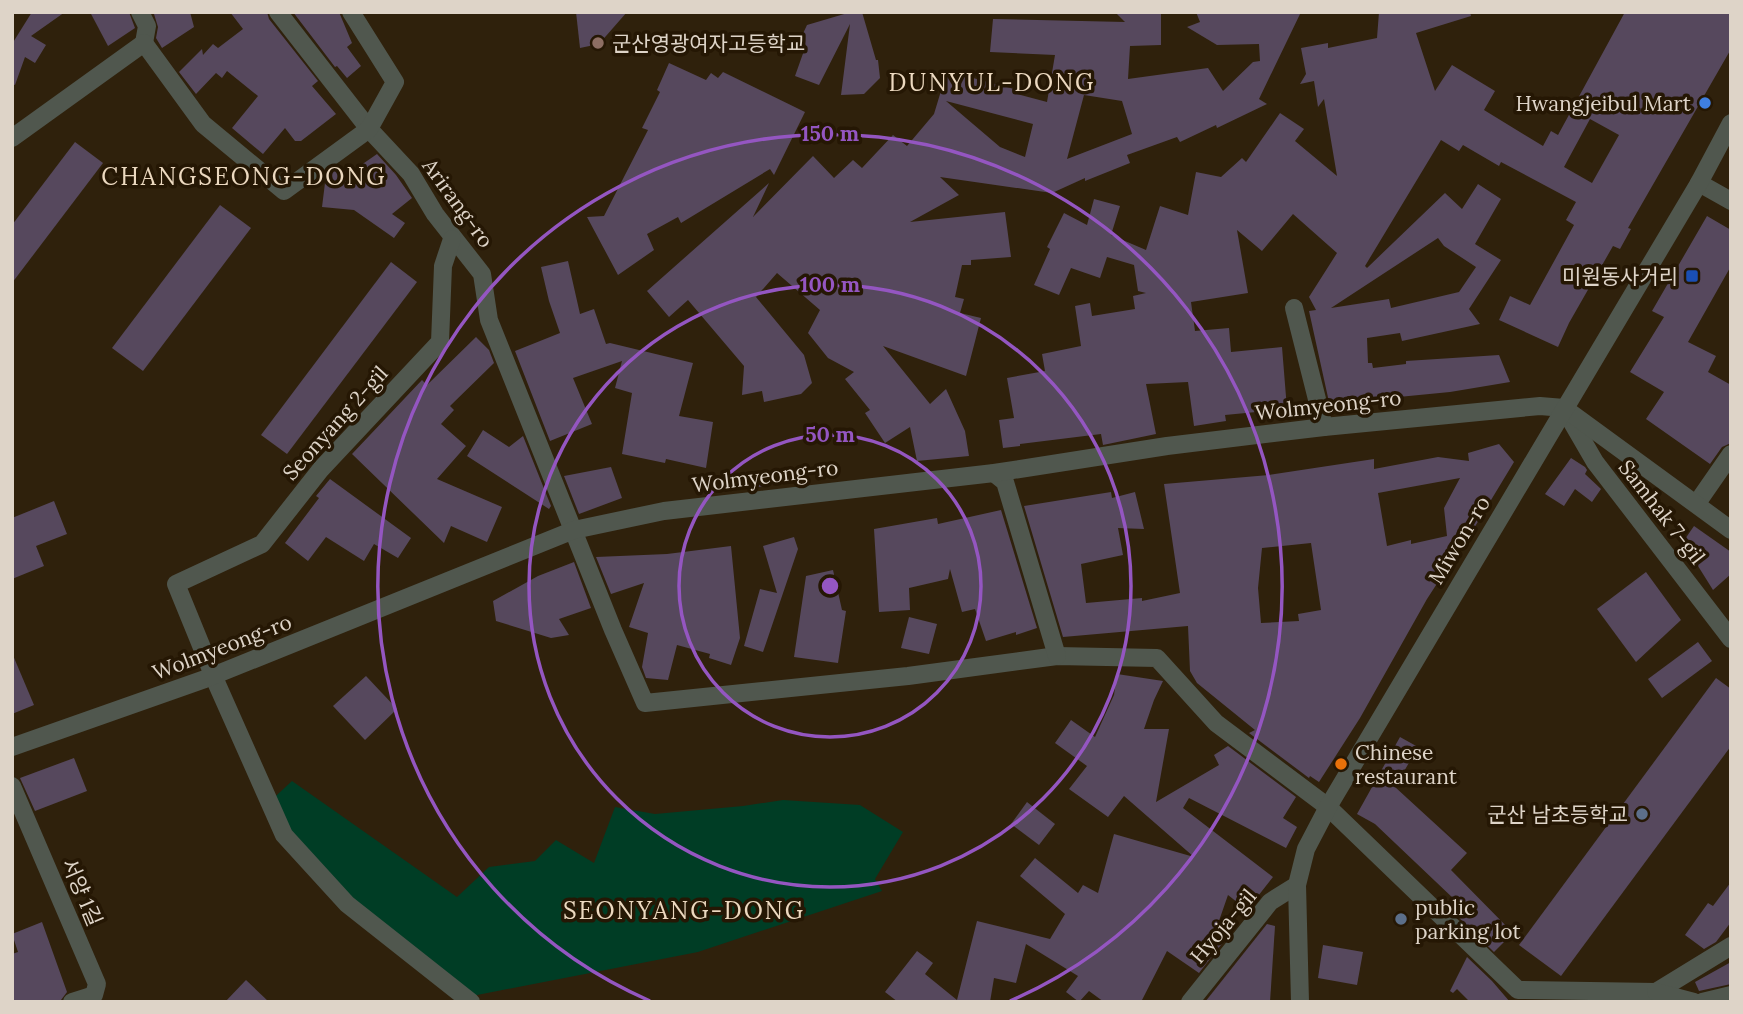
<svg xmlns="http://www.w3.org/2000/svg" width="1743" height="1014" font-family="Lora,'Noto Sans KR',serif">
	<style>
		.green { fill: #003d25 }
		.building { fill: #56485d; fill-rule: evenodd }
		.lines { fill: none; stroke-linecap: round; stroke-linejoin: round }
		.minor { stroke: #50574e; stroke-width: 18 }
		.ring { fill: none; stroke: #9456c1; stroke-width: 3.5 }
		.education-dot { fill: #8d6e63; stroke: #251704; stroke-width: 2.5 }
		.shop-dot { fill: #3f7fe0; stroke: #251704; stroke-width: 2.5 }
		.transit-dot { fill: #1a4fb4; stroke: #251704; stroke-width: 2.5 }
		.food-dot { fill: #e8710a; stroke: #251704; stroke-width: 2.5 }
		.service-dot { fill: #5c6f8a; stroke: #251704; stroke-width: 2.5 }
		.labels { text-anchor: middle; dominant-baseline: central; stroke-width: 7; stroke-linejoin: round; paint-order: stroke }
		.poi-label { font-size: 21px; fill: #ded4c8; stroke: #251704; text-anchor: start }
		.street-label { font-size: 21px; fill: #ded4c8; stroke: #251704 }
		.quarter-label { font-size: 24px; letter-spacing: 2px; fill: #ecd9c0; stroke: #251704 }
		.centre { fill: #9456c1; stroke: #251704; stroke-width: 3.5 }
		.ring-label { font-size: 21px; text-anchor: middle; font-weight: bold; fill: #9456c1; stroke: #251704; stroke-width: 7; stroke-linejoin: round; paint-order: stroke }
	</style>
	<rect width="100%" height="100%" fill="#2f210c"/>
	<polygon class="green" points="292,781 457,897 489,867 535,861 556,840 594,863 615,807 655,814 743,806 783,800 860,805 903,832 875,879 882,891 698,952 472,996 350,900 266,805"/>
	<g class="building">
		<polygon points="32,12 65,12 31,36 46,45 35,63 25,57 15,85 12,84 12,44"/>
		<polygon points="90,12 129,12 135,28 108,46"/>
		<polygon points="156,12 190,12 194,27 162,48 156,38 158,27 154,14"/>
		<polygon points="230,12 267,12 269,19 318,81 312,86 336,114 301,141 295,141 285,128 263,154 232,128 258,96 227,71 222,78 216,73 196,94 179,72 202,49 203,55 213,44 218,48 243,29"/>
		<polygon points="293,12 339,12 352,43 347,47 361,66 347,78 337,66 335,67"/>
		<polygon points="576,12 627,12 599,44 580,48"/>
		<polygon points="851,12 862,12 876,60 878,60 880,78 864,94 841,95 850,24 819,85 795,76 806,45 800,40 807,25"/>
		<path d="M 1115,12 L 1161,12 L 1161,45 L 1130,46 L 1128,79 L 1208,68 L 1223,91 L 1253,62 L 1260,61 L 1259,44 L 1217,45 L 1187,27 L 1200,22 L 1196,12 L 1301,12 L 1259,99 L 1267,104 L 1217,128 L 1216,125 L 1180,142 L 1177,137 L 1127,155 L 1130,163 L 1085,181 L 1085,178 L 1052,193 L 940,177 L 959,195 L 910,222 L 1005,212 L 1011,257 L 971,260 L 971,265 L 962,265 L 955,297 L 964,299 L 960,313 L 981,318 L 966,376 L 883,346 L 930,404 L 946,389 L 965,431 L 969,456 L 917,461 L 910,427 L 885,443 L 865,413 L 870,410 L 845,379 L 854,372 L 828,358 L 808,333 L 820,310 L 777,273 L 756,297 L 804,355 L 812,383 L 801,394 L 764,402 L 762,391 L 742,395 L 744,366 L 688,300 L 669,317 L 647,291 L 769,183 L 753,217 L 813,156 L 834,178 L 853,160 L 862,168 L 893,135 L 907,146 L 934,114 L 947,71 L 1014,89 L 1013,93 L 1047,102 L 1055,55 L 990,52 L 993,19 L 1125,22 ZM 1084,95 L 1122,101 L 1132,134 L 1067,159 ZM 946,101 L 1033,124 L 1025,157 L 1000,147 Z"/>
		<path d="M 1379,12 L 1470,12 L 1471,16 L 1416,33 L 1435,91 L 1452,65 L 1495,91 L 1484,110 L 1543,146 L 1551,131 L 1558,135 L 1625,12 L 1731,12 L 1731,49 L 1628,228 L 1631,229 L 1620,249 L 1613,246 L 1569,323 L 1558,347 L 1499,320 L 1510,296 L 1530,305 L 1574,225 L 1566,220 L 1576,202 L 1501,162 L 1499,166 L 1463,145 L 1459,151 L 1441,140 L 1365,266 L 1367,268 L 1445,193 L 1462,209 L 1478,184 L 1501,199 L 1475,244 L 1501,260 L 1469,309 L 1480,324 L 1402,341 L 1400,333 L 1367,338 L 1368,363 L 1372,363 L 1373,368 L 1406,364 L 1406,361 L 1499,355 L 1510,382 L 1450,392 L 1378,399 L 1352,404 L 1351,399 L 1329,402 L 1309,311 L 1316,310 L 1309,297 L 1337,253 L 1293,214 L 1262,251 L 1237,230 L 1248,293 L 1191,302 L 1195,331 L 1229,328 L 1231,352 L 1282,347 L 1287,409 L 1225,415 L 1226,421 L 1194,426 L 1188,382 L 1146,384 L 1156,434 L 1103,445 L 1101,434 L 1020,444 L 1020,446 L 1003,448 L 999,420 L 1014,418 L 1007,378 L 1045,371 L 1042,354 L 1081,346 L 1075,306 L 1090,303 L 1092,316 L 1135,309 L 1133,296 L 1146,293 L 1138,291 L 1134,265 L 1107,257 L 1100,278 L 1071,268 L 1059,295 L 1034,285 L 1050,249 L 1047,247 L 1064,213 L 1087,225 L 1094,199 L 1120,206 L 1111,235 L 1146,250 L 1160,206 L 1188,215 L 1196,172 L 1221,177 L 1242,158 L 1246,162 L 1280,113 L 1304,129 L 1295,141 L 1337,176 L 1324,99 L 1318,107 L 1314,81 L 1300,84 L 1306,74 L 1301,48 L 1328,43 L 1328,48 L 1377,38 ZM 1590,119 L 1619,135 L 1592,183 L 1564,167 ZM 1438,238 L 1444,246 L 1476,267 L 1459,292 L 1391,308 L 1389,299 L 1331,308 Z"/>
		<polygon points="669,63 706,80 711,73 718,78 723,72 805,112 774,175 770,169 681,223 678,217 647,234 654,250 618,275 587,217 604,216 648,130 642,128 660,92 657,90"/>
		<polygon points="75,142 103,163 12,283 12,225"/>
		<polygon points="377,154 396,175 412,198 392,214 405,223 394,238 354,210 322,207 326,175 335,168 354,170"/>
		<polygon points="220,205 251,228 143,371 112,348"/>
		<polygon points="1707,216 1731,230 1731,266 1688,342 1716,356 1708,372 1731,385 1731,443 1722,447 1710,464 1646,419 1664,392 1630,372 1664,317 1652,311"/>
		<polygon points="568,261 580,314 594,309 606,344 610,343 693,363 679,416 713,422 706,468 666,459 665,463 622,454 632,393 615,388 622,361 573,378 592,424 550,441 515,351 560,333 549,301 541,267"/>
		<polygon points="391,262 417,282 287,454 261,435"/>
		<polygon points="476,337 489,350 494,363 450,406 454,410 441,424 466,446 437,479 502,507 487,542 451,526 444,543 352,454 422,380 427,385"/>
		<polygon points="483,430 509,447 523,436 551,506 549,509 467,456"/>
		<path d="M 1499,444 L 1514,462 L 1453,563 L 1451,562 L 1427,599 L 1360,718 L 1319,782 L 1310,776 L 1309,778 L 1249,733 L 1255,730 L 1197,683 L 1190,671 L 1188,626 L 1063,637 L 1024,506 L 1111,492 L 1112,498 L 1135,492 L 1144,529 L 1118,528 L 1123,555 L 1081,564 L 1086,603 L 1142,598 L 1142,601 L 1180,593 L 1164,484 L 1269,475 L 1374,459 L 1374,469 L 1438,457 L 1469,461 L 1468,453 ZM 1460,478 L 1444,508 L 1447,536 L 1411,544 L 1411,540 L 1387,546 L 1378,493 ZM 1311,543 L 1321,610 L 1298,614 L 1299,621 L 1261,623 L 1258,588 L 1262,548 Z"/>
		<polygon points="1571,458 1585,467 1587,470 1585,474 1601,489 1592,502 1575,489 1564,506 1545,494"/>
		<polygon points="611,467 622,498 579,514 564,476"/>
		<polygon points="743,472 796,472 797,480 747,489"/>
		<polygon points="330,479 411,538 398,558 374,544 364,561 326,537 308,561 285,543 319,498 316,496"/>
		<polygon points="54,501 67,534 36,546 44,566 12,579 12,518"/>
		<polygon points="1001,510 1037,628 1016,635 1016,632 986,641 975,609 962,612 950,569 948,579 909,588 910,610 879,612 874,529 937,518 938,524"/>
		<polygon points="1694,526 1731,552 1731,574 1713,590 1683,542"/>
		<polygon points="794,537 798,549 763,652 744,646 760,589 777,593 763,546"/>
		<polygon points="731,546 740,638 731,665 709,658 710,654 677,645 668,680 646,678 642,667 648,633 629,627 644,583 611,594 596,557 667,554"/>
		<polygon points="574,562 591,608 559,619 569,635 551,638 496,621 493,601 538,576"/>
		<polygon points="833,570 842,610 846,611 838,663 794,657 806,576"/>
		<polygon points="1646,572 1681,620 1636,662 1597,609"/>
		<polygon points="909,617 937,624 929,654 901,648"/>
		<polygon points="1698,642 1712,661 1662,698 1648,679"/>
		<polygon points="12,653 34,705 12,714"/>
		<polygon points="1117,674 1163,681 1154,700 1144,729 1169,729 1156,802 1219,765 1214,755 1228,746 1296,797 1283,818 1297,827 1286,848 1189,798 1183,808 1273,877 1247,910 1228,895 1213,938 1224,941 1199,973 1167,951 1141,1002 1104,1002 1089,991 1079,1002 1066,992 1078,976 1026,944 1016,983 994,978 990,1002 898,1002 885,992 917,951 933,963 925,974 957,1000 977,921 1050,939 1065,914 1020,876 1035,858 1078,893 1083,885 1098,893 1114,834 1194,857 1124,796 1108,817 1069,789 1087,766 1055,743 1071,720 1095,737 1114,695"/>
		<polygon points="366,676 397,709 365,740 333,706"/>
		<polygon points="1716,678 1731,689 1731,746 1561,976 1519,945"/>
		<polygon points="1400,737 1418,747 1395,787 1467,853 1451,870 1513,933 1494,952 1448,907 1455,900 1375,824 1357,814"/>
		<polygon points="74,758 87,791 35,811 20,778"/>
		<polygon points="1027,802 1055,824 1039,845 1011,824"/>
		<polygon points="1731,882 1731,922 1716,942 1704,949 1685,935 1708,903 1713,906"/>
		<polygon points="42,922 67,992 61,1000 56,1002 12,1002 12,954 18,952 12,934"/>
		<polygon points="1267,924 1275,926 1270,1002 1205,1002"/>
		<polygon points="1323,945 1363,952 1357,985 1318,978"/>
		<polygon points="1467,957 1492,981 1510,1002 1470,1002 1457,989 1453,993 1450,991"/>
		<polygon points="1731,962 1731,984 1699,991 1695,982"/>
		<polygon points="246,980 269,1002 225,1002"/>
	</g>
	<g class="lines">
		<g class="minor">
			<polyline points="140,12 147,26 144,43"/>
			<polyline points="278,12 369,129 411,174 435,214 482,274 489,320 613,630 645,703 908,676 1057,656 1157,658 1216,723 1328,807 1518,990 1656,992 1731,946"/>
			<polyline points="12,138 144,43 203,124 284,191 369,129 395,82 351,12"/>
			<polyline points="1699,183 1731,201"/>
			<polyline points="452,239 443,266 440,342 321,469 262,544 176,584 216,682 284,835 347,904 471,1002"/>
			<polyline points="1294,308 1324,427"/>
			<polyline points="1566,412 1595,462 1731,639"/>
			<polyline points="994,473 1005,482 1057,656"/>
			<polyline points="1697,503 1731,454"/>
			<polyline points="12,747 205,679 574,530 664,511 994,473 1167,446 1324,427 1540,406 1564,408 1731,530"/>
			<polyline points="12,786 97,984 94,995 72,1002"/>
			<polyline points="1656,992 1694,1002"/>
			<polyline points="1190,1002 1270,902 1297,885"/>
			<polyline points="1300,1002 1297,885 1306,849 1328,807 1699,183 1731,123"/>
			<polyline points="1702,1002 1731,995"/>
		</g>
	</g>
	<g class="ring">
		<circle cx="830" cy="586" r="151"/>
		<circle cx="830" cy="586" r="301"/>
		<path d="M650 1001A452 452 0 1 1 1010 1001"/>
	</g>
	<circle class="education-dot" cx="598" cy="43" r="7"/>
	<circle class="shop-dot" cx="1705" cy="103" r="7"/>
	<rect class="transit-dot" x="1685" y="269" width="14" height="14" rx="3.5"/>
	<circle class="food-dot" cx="1341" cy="764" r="7"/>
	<g class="service-dot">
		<circle cx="1642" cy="814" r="7"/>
		<circle cx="1401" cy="919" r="7"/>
	</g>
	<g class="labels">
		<g class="poi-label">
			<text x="612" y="43">군산영광여자고등학교</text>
			<text x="1691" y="103" text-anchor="end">Hwangjeibul Mart</text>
			<text x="1678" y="276" text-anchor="end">미원동사거리</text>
			<text x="1355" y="752">Chinese<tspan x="1355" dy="24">restaurant</tspan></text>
			<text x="1628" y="814" text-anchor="end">군산 남초등학교</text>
			<text x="1415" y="907">public<tspan x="1415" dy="24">parking lot</tspan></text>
		</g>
		<g class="street-label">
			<text transform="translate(458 203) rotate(54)">Arirang-ro</text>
			<text transform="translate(1328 405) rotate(-6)">Wolmyeong-ro</text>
			<text transform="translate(335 423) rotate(-48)">Seonyang 2-gil</text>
			<text transform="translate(765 476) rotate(-7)">Wolmyeong-ro</text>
			<text transform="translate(1662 512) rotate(52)">Samhak 7-gil</text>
			<text transform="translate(1459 540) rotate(-59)">Miwon-ro</text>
			<text transform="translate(222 647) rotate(-21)">Wolmyeong-ro</text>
			<text transform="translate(82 892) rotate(67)">서양 1길</text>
			<text transform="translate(1223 926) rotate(-50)">Hyoja-gil</text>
		</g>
		<g class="quarter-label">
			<text x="992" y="82">DUNYUL-DONG</text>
			<text x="244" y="176">CHANGSEONG-DONG</text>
			<text x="684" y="910">SEONYANG-DONG</text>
		</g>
	</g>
	<circle cx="830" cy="586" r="10" class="centre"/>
	<g class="ring-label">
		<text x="830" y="141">150 m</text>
		<text x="830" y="292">100 m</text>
		<text x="830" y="442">50 m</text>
	</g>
	<rect width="1743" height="1014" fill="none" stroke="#ded4c8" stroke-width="28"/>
</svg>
